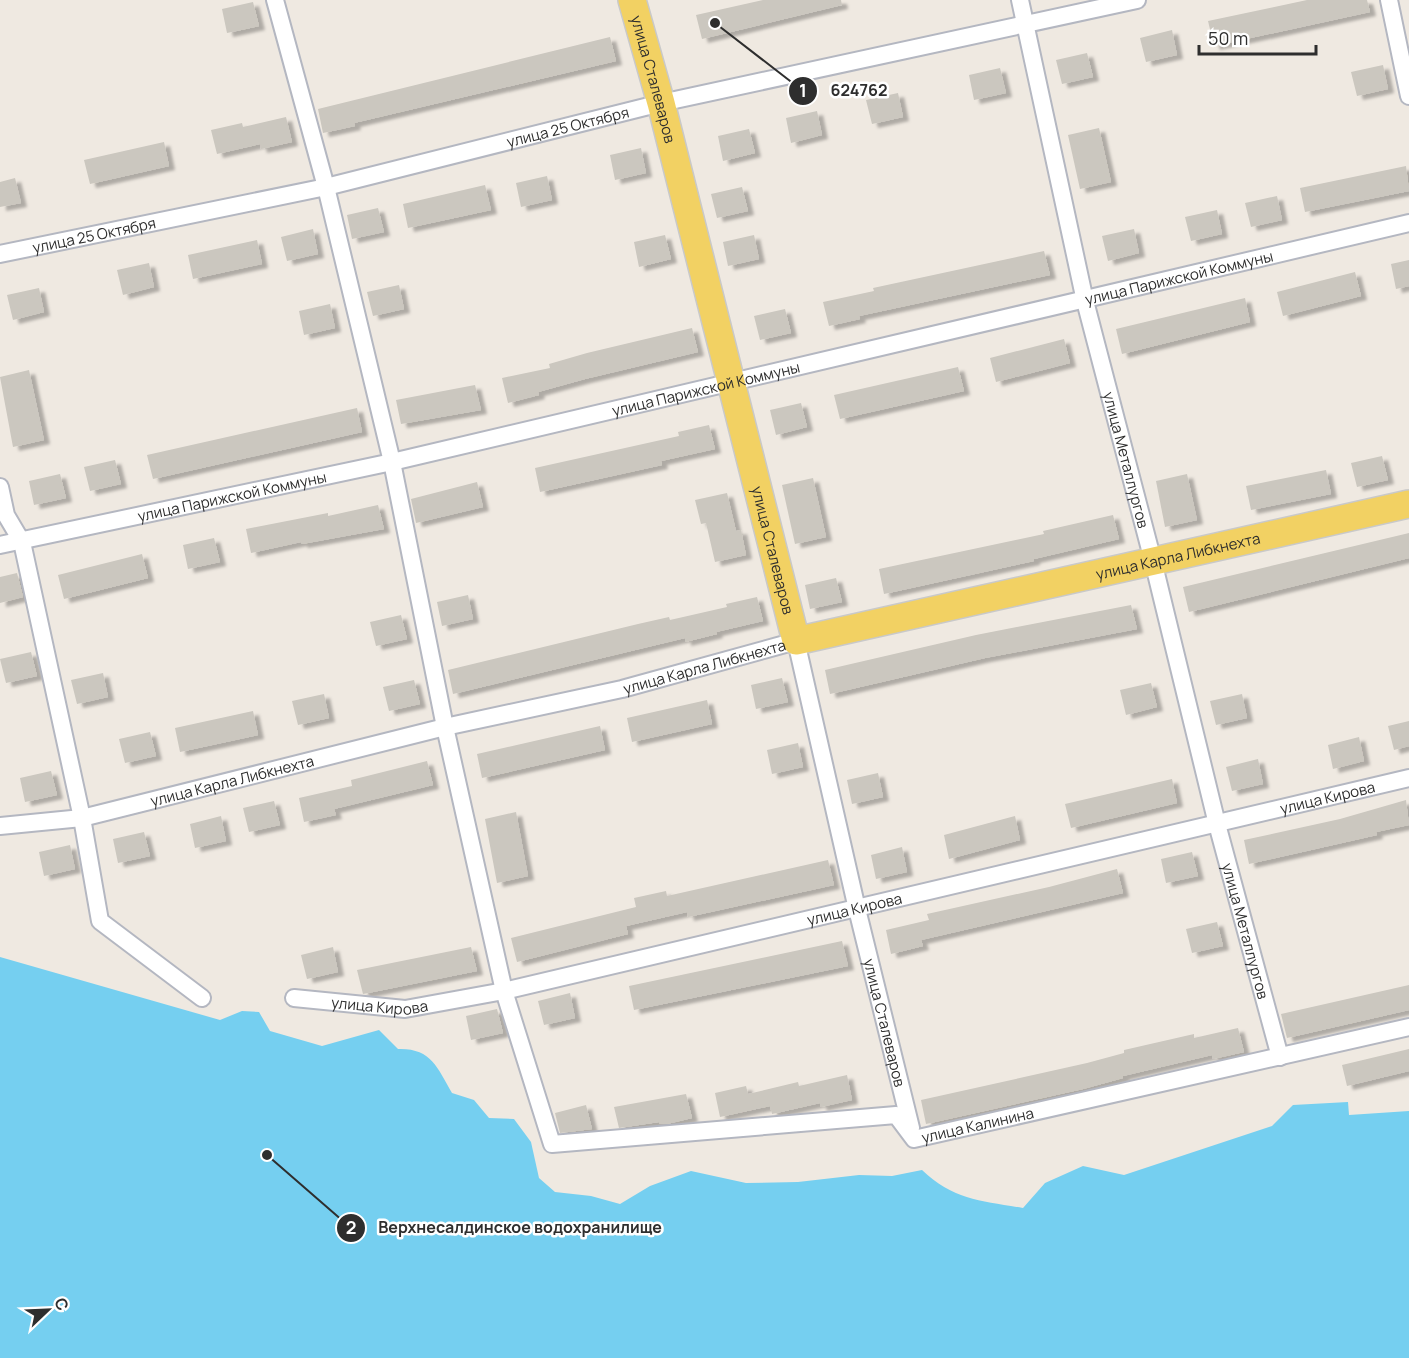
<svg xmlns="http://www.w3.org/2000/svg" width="1409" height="1358" font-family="Manrope,sans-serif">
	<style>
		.water { fill: #75cff0 }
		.building { fill: #cbc7bf; filter: url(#shadow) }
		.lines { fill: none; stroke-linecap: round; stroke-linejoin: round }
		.street-casing { stroke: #b4b7c1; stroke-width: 20 }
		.primary-casing { stroke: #c9c9c9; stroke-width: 30 }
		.street { stroke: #fff; stroke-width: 16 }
		.primary { stroke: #f2d163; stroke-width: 27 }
		.labels { text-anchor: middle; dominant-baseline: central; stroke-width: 5; stroke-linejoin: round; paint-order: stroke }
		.street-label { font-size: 15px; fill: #2e2e2e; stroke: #fff }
		.leader { fill: none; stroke: #2e2e2e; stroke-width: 2 }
		.callout-dot { fill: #2e2e2e; stroke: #fff; stroke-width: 2 }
		.mark-label { font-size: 18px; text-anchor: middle; font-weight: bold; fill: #fff }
		.callout-label { font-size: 16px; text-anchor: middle; font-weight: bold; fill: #2e2e2e; stroke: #fff; stroke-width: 5; stroke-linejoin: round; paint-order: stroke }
	</style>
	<defs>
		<filter id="shadow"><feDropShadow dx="6" dy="4" stdDeviation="1.5" flood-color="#0004"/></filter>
	</defs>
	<rect width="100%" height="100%" fill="#efe9e1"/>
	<path class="water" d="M 0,957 L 220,1020 L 242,1011 L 259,1012 L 270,1031 L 322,1046 L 379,1030 L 398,1049 C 431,1048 437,1067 452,1093 L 474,1100 L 489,1118 L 514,1119 L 531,1142 L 539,1178 L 555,1192 L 591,1196 L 620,1204 L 650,1186 L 691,1171 L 746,1183 L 798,1182 L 859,1175 L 892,1176 L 922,1170 C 953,1200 982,1201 1023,1208 L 1045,1183 L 1083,1166 L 1124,1175 L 1272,1126 L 1293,1105 L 1348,1102 L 1349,1115 L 1409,1111 L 1409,1358 L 0,1358 Z"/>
	<g class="building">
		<polygon points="763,0 841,0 842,5 702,39 696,15"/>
		<polygon points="1307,0 1367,0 1370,12 1214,46 1208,21"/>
		<polygon points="253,2 259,26 227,33 222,9"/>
		<polygon points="1172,30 1177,55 1146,62 1140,38"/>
		<polygon points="610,37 616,61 354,123 355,126 323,133 318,109"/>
		<polygon points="1087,53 1093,77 1062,84 1056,60"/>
		<polygon points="1383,65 1388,89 1357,96 1351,72"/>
		<polygon points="1000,68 1006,93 974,100 969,75"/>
		<polygon points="898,93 903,117 872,124 866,100"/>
		<polygon points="817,111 822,135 791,143 786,118"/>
		<polygon points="286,117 292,142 261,149 260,144 217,154 211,130 242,123 243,127"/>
		<polygon points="1099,128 1111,182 1080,189 1068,135"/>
		<polygon points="749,129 755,153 723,161 718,136"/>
		<polygon points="164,142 169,166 90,184 84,160"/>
		<polygon points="641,148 646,173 615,180 610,155"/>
		<polygon points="1406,166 1409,191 1305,212 1300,188"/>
		<polygon points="547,176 552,200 521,207 516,183"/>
		<polygon points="15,178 21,203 0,207 0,182"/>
		<polygon points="485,185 491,210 408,228 403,204"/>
		<polygon points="742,187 748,211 717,218 711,194"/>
		<polygon points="1277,196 1282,220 1251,227 1245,203"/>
		<polygon points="378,208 384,232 352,239 347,215"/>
		<polygon points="1217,210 1222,234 1191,241 1185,217"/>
		<polygon points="313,229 318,254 287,261 281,237"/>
		<polygon points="1134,229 1139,253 1108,261 1102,236"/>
		<polygon points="665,235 671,259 639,267 634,242"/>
		<polygon points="754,235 759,259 728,266 723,242"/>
		<polygon points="257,240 262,264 193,279 188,255"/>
		<polygon points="1044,251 1050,275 859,316 860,319 829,326 823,302 874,291 873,288"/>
		<polygon points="1409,260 1409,286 1396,289 1391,264"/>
		<polygon points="149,263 154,287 123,295 117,270"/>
		<polygon points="1355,272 1361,296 1283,316 1277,292"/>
		<polygon points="399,285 404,309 373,316 367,292"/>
		<polygon points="39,288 44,312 13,320 7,295"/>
		<polygon points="1245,298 1250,322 1122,354 1116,329"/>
		<polygon points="330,304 335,328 304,335 299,311"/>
		<polygon points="785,309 791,333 760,340 754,316"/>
		<polygon points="692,328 698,352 585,379 538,392 539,395 508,403 502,378 550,368 549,364 587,353"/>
		<polygon points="1064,339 1070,363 996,382 990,358"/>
		<polygon points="958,367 964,391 840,419 834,395"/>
		<polygon points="29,370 44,440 13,447 0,377"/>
		<polygon points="475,385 481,410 401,424 396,400"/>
		<polygon points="801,403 807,427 776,435 770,410"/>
		<polygon points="357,408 362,432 153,479 147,455"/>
		<polygon points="709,425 715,449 661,461 662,465 540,492 535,468 679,436 678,432"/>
		<polygon points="1382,456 1388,480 1357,487 1351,463"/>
		<polygon points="115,460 121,484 90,491 84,467"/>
		<polygon points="1326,470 1331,494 1251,510 1246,486"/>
		<polygon points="60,474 66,498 34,505 29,481"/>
		<polygon points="1187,474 1197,520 1165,527 1156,481"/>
		<polygon points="813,478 826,537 795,544 782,485"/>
		<polygon points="477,482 483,507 416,523 411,499"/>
		<polygon points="727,493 736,531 741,530 746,555 715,562 706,523 701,524 695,500"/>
		<polygon points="378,505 384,529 302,544 301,542 251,553 246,529 328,513 328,516"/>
		<polygon points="1113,515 1119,539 1034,559 1034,561 884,594 879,569 1044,534 1043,531"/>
		<polygon points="1409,533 1409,558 1189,612 1183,587"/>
		<polygon points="214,538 220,562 188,569 183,545"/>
		<polygon points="142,554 148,578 64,599 58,575"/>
		<polygon points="17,573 23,597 0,603 0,577"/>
		<polygon points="836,578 842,602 810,609 805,585"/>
		<polygon points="468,595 473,619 442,626 437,602"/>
		<polygon points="757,597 763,621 716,632 717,634 685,642 685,638 453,694 448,670 638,624 669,617 670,620 727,607 726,604"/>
		<polygon points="1131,605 1137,629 985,658 830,694 825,670 976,635"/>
		<polygon points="401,615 407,639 376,646 370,622"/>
		<polygon points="31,652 37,676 6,683 0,659"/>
		<polygon points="103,673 108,697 77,704 71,680"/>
		<polygon points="782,678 788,702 756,709 751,685"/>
		<polygon points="414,680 420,704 389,711 383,687"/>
		<polygon points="1151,683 1157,707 1126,715 1120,690"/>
		<polygon points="324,694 329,718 298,725 292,701"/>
		<polygon points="1242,694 1247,718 1216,725 1210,701"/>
		<polygon points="707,700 712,724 632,742 627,718"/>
		<polygon points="253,711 258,735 180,752 175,728"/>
		<polygon points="1409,721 1409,746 1394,750 1388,726"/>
		<polygon points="600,726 605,750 482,778 477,754"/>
		<polygon points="150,732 156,756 125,763 119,739"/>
		<polygon points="1359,737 1364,761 1333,769 1328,745"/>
		<polygon points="798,743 803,767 772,774 767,750"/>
		<polygon points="1258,759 1263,784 1232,791 1226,767"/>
		<polygon points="427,761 433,785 334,809 336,815 304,822 299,798 352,786 351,780"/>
		<polygon points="51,771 57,795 25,802 20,778"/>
		<polygon points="878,773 883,797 852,804 847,780"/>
		<polygon points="1172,779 1177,803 1071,828 1065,804"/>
		<polygon points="1406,800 1409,825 1376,832 1377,835 1249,864 1244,840 1340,819"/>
		<polygon points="274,801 280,825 249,832 243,808"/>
		<polygon points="516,812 528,876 497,883 485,819"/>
		<polygon points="221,816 226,841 195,848 190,824"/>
		<polygon points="1015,816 1020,840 949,859 944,835"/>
		<polygon points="144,832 150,856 118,863 113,839"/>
		<polygon points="70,845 75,869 44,876 39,852"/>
		<polygon points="902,847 907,872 876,879 871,855"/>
		<polygon points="1192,852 1198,876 1166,883 1161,859"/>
		<polygon points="828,860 834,885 688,917 687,912 626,926 628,934 517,962 511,938 636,907 634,898 666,891 667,896"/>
		<polygon points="1117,869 1123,893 921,940 923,946 891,954 886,930 929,920 927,914 1049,887"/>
		<polygon points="1217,922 1223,946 1192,953 1186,929"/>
		<polygon points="842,941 848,966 634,1010 629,986"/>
		<polygon points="333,947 338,972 307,979 301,955"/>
		<polygon points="471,947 477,971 363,994 357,970"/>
		<polygon points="1409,985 1409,1010 1287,1038 1281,1014"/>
		<polygon points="570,993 575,1018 544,1025 538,1001"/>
		<polygon points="497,1009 503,1033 471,1040 466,1016"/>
		<polygon points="1238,1028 1244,1052 1213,1059 1212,1055 1123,1076 1123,1078 1083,1089 926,1124 921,1100 1087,1063 1124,1053 1124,1050 1194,1034 1194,1038"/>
		<polygon points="1409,1049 1409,1071 1347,1086 1342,1065"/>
		<polygon points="847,1075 852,1100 821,1107 820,1103 772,1114 770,1106 720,1117 715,1093 746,1086 748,1094 798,1082 799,1086"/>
		<polygon points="686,1094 692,1118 667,1124 660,1124 659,1122 619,1128 614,1107"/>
		<polygon points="586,1105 592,1129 560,1133 555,1113"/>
	</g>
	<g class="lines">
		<defs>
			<g id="street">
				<path id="s1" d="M 275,0 L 326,187 L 392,462 L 445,727 L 504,991 L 552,1144 L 896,1115 L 914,1139 L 1409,1027"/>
				<path id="s2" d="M 1020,0 L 1085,301 L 1153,561 L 1217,824 L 1280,1057"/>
				<polyline points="1389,0 1409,96"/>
				<path id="s3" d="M 0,254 L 326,187 L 661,103 L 1137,0"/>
				<polyline points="0,487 6,515 22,542 82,818 100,921 202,998"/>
				<path id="s4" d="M 0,545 L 392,462 L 1409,223"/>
				<path id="s5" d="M 0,826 L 82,818 L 445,727 L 622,689 L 796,641 L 857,909 L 911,1128"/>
				<path id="s6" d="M 294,998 L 405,1009 L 504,991 L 1409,778"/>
			</g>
			<g id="primary">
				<path id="s7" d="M 632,0 L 661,103 L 796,641 L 1409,504"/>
			</g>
		</defs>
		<use href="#street" class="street-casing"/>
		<use href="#primary" class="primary-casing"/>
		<use href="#street" class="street"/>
		<use href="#primary" class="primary"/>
	</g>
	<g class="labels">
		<g class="street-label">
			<text stroke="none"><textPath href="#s7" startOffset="82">улица Сталеваров</textPath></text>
			<text stroke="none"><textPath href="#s3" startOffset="582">улица 25 Октября</textPath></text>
			<text stroke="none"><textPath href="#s3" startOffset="96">улица 25 Октября</textPath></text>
			<text stroke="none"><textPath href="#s4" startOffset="1209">улица Парижской Коммуны</textPath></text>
			<text stroke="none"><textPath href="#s4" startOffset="723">улица Парижской Коммуны</textPath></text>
			<text stroke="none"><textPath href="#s2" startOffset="472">улица Металлургов</textPath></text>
			<text stroke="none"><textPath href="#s4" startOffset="237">улица Парижской Коммуны</textPath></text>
			<text stroke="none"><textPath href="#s7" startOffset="568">улица Сталеваров</textPath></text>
			<text stroke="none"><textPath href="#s7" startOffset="1053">улица Карла Либкнехта</textPath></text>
			<text stroke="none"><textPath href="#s5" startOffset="723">улица Карла Либкнехта</textPath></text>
			<text stroke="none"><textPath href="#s5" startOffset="237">улица Карла Либкнехта</textPath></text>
			<text stroke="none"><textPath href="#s6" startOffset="1058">улица Кирова</textPath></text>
			<text stroke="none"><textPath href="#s6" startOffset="572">улица Кирова</textPath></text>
			<text stroke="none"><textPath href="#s2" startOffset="958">улица Металлургов</textPath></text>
			<text stroke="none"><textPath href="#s6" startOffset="86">улица Кирова</textPath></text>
			<text stroke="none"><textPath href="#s5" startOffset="1210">улица Сталеваров</textPath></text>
			<text stroke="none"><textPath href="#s1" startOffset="1618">улица Калинина</textPath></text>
		</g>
	</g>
	<path class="leader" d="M715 23L803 91M267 1155L351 1228"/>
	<g class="callout-dot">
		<circle cx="715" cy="23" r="6"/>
		<circle cx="267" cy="1155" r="6"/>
		<circle cx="803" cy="91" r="15"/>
		<circle cx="351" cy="1228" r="15"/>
	</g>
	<g class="mark-label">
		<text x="803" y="97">1</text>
		<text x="351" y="1234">2</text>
	</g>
	<g class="callout-label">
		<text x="859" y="96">624762</text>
		<text x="520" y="1233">Верхнесалдинское водохранилище</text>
	</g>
	<g transform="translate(48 1310) rotate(67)" stroke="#ffffff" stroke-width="4.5" paint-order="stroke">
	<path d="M0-4.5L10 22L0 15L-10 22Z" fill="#2e2e2e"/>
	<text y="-9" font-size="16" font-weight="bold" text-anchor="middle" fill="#2e2e2e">С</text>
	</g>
	<path d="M1199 45v9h117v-9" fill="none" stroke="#2e2e2e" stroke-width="3"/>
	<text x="1208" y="45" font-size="18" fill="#2e2e2e" stroke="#ffffff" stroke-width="4.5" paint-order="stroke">50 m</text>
</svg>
